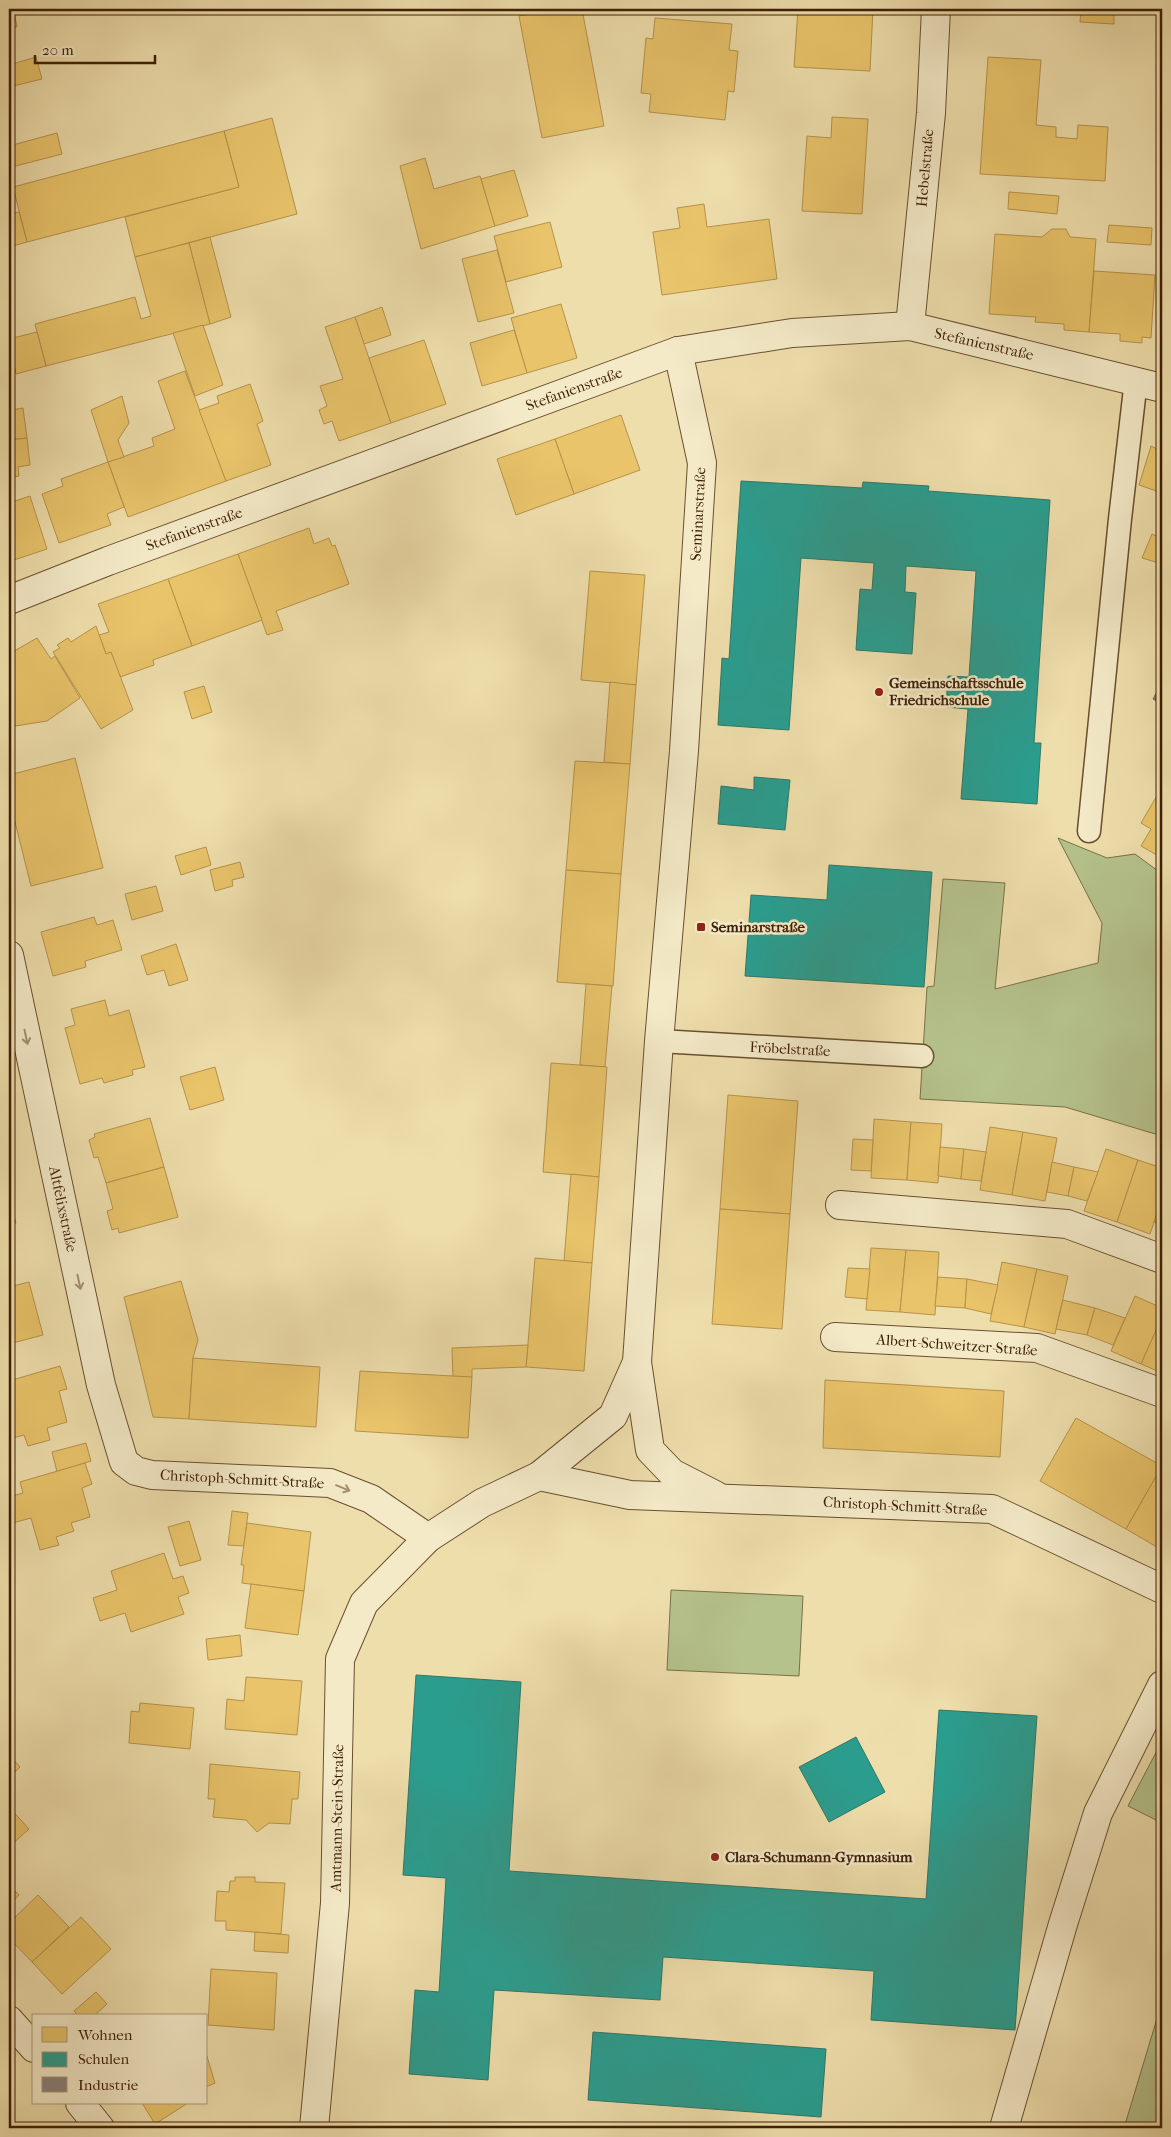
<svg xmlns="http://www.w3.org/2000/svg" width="1171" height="2137" font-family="'IM FELL French Canon',serif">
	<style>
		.green { fill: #b5c28c; stroke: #7a7049 }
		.homes { fill: #e9c46a; stroke: #b6924c }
		.schools { fill: #2a9d8f; stroke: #307766 }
		.industry { fill: #8a817c; stroke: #736459 }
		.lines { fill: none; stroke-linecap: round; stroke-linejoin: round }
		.lane-casing { stroke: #6a4f2f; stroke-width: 25 }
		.street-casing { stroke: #6a4f2f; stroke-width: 30 }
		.lane { stroke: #f4eac8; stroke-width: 22 }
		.street { stroke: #f4eac8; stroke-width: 28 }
		.oneway { stroke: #a28f71 }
		.poi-dot { fill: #8f2418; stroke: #f4eac8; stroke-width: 2 }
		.labels { text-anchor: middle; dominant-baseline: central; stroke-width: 5; stroke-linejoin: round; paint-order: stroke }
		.street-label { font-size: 15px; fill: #3e1f06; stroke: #f4eac8 }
		.poi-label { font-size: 15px; font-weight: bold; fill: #3e1f06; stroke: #f4eac8; text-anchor: start }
	</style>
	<rect width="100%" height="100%" fill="#eedeab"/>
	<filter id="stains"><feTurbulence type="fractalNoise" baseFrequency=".004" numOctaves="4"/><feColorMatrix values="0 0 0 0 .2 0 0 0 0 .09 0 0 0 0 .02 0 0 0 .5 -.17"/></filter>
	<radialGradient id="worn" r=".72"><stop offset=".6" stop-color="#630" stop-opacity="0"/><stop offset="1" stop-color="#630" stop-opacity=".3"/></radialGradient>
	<g class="green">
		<polygon points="1058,838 1107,858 1135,854 1162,874 1162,1136 1065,1107 920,1099 927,987 934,986 943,879 1005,883 995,989 1098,963 1102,923"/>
		<polygon points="671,1590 803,1596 799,1676 667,1670"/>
		<polygon points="1162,1741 1162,1823 1128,1806"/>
		<polygon points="1162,2002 1162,2128 1124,2128"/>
	</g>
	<g class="homes">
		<polygon points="137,9 160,9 138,14"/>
		<polygon points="559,9 582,9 604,126 542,138 519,16"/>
		<polygon points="798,9 873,9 870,71 794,67"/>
		<polygon points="1081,9 1114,9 1114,24 1080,22"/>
		<polygon points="14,11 17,27 9,29 9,13"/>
		<polygon points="655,18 732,24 729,50 738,51 734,92 728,91 725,120 649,112 651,94 641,93 646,38 653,39"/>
		<polygon points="36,57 42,79 9,87 9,65"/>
		<polygon points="988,57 1041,60 1036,125 1056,127 1056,137 1077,139 1078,125 1108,127 1105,181 980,174"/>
		<polygon points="832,117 868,119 862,214 802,211 807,136 831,138"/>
		<polygon points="272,118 297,214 135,257 125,217 239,187 224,131"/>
		<polygon points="224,131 239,187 27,242 13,187"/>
		<polygon points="57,133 62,154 12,167 9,146"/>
		<polygon points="425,158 434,189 480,176 495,226 421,249 400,166"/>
		<polygon points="514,170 528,216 495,226 481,179"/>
		<polygon points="1009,192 1059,196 1057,214 1008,209"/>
		<polygon points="704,204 707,227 769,219 777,279 662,295 653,232 680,228 677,208"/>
		<polygon points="19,212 27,242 9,247 9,214"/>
		<polygon points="550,222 562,267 506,282 494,236"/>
		<polygon points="1109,225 1152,228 1151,245 1107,242"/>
		<polygon points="1052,229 1066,229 1070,237 1096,239 1089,332 1064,330 1064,324 1035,322 1036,317 989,314 995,234 1042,237"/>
		<polygon points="210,237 231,317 210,324 189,243"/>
		<polygon points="189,243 210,324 46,366 35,324 135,297 141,319 151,316 135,257"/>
		<polygon points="497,250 514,313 478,322 462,259"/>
		<polygon points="1094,271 1155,275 1151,338 1142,337 1142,343 1120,341 1120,334 1089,332"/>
		<polygon points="561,304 577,358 527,373 511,318"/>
		<polygon points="382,307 391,335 364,344 355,317"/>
		<polygon points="355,317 391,423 339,441 332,421 324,424 319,410 327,406 320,386 343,379 325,327"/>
		<polygon points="203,325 223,385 195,396 173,333"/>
		<polygon points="514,330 527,373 482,386 470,343"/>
		<polygon points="37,332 46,366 16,374 9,339"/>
		<polygon points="424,340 446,404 391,423 369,358"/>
		<polygon points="185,371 226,481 128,517 108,462 154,446 152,438 175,429 158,381"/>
		<polygon points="250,384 263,421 257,424 271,465 226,481 199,410 219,403 217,396"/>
		<polygon points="122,396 129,423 118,440 124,457 108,462 91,410"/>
		<polygon points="9,401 11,401 12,410 23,408 27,438 9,440"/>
		<polygon points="621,415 640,470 574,494 555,439"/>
		<polygon points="1162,431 1162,493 1139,485 1151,446 1157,449"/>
		<polygon points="27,438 30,465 18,467 19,476 9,478 9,440"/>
		<polygon points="555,439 574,494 516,515 497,459"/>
		<polygon points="108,462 124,507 107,514 111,525 59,543 42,494 63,486 61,479"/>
		<polygon points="30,496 47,549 11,561 9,503"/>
		<polygon points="309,528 314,544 329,538 332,546 335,545 349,584 276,611 283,630 267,635 238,554"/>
		<polygon points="1152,534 1160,538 1162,534 1162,564 1142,558"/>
		<polygon points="238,554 262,620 192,646 168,579"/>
		<polygon points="590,571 645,575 636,685 581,680"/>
		<polygon points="168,579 192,646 153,660 154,665 120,677 111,652 106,654 99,635 109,632 98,604"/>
		<polygon points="96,626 106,654 111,652 133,710 101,729 53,652 60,648 57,645 68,638 71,642"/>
		<polygon points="37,638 51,659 55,656 80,698 47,721 9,727 9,654"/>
		<polygon points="610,682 636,685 630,764 604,762"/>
		<polygon points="204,686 212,712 192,719 184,692"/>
		<polygon points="75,758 103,868 31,886 9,798 9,775"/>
		<polygon points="575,761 630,764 621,874 566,870"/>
		<polygon points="1162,787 1162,858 1141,846 1151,829 1141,823"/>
		<polygon points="206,847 211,865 181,875 175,856"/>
		<polygon points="240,862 244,877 232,880 233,886 215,891 210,870"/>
		<polygon points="566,870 621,874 613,986 557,982"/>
		<polygon points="156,886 163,911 132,920 125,894"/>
		<polygon points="94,917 97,925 113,920 122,950 85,961 86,967 53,976 41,932"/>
		<polygon points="176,944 188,980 169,986 164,970 147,975 141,956"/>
		<polygon points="586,984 612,986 605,1067 580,1065"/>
		<polygon points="105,1000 109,1016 129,1010 145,1067 132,1070 133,1075 104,1083 102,1078 80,1084 65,1028 75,1025 71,1009"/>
		<polygon points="551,1063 607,1067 599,1177 543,1172"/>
		<polygon points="215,1067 224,1100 190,1110 180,1077"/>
		<polygon points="728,1095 798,1101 790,1214 720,1209"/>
		<polygon points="150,1118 164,1167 106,1183 98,1157 94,1158 89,1140 95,1137 94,1134"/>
		<polygon points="874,1119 911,1122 907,1180 871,1178"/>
		<polygon points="911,1122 942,1124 938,1183 907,1180"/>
		<polygon points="990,1127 1023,1132 1012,1195 980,1190"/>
		<polygon points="1023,1132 1057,1138 1045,1201 1012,1195"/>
		<polygon points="853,1139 873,1140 871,1171 851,1170"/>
		<polygon points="940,1147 964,1149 961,1179 938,1176"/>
		<polygon points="964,1149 986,1152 981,1181 961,1179"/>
		<polygon points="1106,1149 1138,1160 1117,1222 1084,1211"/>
		<polygon points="1138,1160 1162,1168 1162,1199 1150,1234 1117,1222"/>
		<polygon points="1052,1162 1074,1167 1068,1196 1047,1192"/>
		<polygon points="164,1167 178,1217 119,1233 118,1228 112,1230 107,1211 113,1209 106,1183"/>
		<polygon points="1074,1167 1098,1172 1087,1201 1068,1196"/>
		<polygon points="571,1174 599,1177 592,1263 564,1261"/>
		<polygon points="9,1198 16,1223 9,1226"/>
		<polygon points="1162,1199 1162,1225 1154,1222"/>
		<polygon points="720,1209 790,1214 782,1329 712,1324"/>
		<polygon points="871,1248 906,1250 900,1312 866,1310"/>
		<polygon points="906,1250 939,1252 935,1315 900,1312"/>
		<polygon points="535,1258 592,1263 584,1371 526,1367"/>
		<polygon points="1002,1262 1037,1269 1024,1327 990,1321"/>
		<polygon points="848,1268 870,1269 867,1299 845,1297"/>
		<polygon points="1037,1269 1068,1276 1055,1334 1024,1327"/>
		<polygon points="938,1277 967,1279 965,1308 935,1306"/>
		<polygon points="967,1279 998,1285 991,1314 965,1308"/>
		<polygon points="181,1281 198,1340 193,1358 189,1419 153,1417 124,1297"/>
		<polygon points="29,1282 43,1335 9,1344 9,1287"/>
		<polygon points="1135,1296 1162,1308 1162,1317 1141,1364 1111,1351"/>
		<polygon points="1063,1300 1095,1308 1087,1335 1056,1329"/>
		<polygon points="1095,1308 1125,1318 1113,1345 1087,1335"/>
		<polygon points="1162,1317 1162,1373 1141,1364"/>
		<polygon points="528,1345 526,1367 472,1369 472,1377 453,1378 452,1348"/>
		<polygon points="193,1358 320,1367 316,1427 189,1419"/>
		<polygon points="60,1366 67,1389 59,1391 67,1422 47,1428 50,1440 28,1446 24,1435 9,1439 9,1381"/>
		<polygon points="360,1371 472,1377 468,1438 355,1431"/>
		<polygon points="825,1380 1004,1391 1000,1457 823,1448"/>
		<polygon points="1076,1418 1162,1466 1126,1529 1040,1481"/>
		<polygon points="86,1443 91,1461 57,1472 52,1452"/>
		<polygon points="85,1463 92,1484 82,1488 90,1517 71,1523 74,1531 56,1537 59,1545 40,1550 31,1518 9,1524 9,1497 23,1493 20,1482"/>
		<polygon points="1162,1466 1162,1550 1126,1529"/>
		<polygon points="232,1511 248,1513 244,1546 228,1545"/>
		<polygon points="189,1521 201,1560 180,1566 168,1527"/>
		<polygon points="247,1523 311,1532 304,1591 242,1583 244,1565 241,1565"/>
		<polygon points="164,1553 173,1579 183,1576 189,1593 178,1597 184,1614 131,1632 125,1613 100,1621 93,1598 117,1590 111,1571"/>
		<polygon points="251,1584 304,1591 298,1635 245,1628"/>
		<polygon points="240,1635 242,1656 208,1660 206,1639"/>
		<polygon points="246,1677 302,1681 297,1735 225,1729 227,1699 244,1701"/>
		<polygon points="140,1703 194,1708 190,1749 129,1743 131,1711 139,1712"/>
		<polygon points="9,1755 20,1767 9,1778"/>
		<polygon points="210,1764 300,1772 298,1799 292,1799 290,1824 269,1823 257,1832 246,1820 213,1817 215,1799 208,1799"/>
		<polygon points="9,1807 29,1829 9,1847"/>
		<polygon points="235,1877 255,1877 255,1882 285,1883 281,1934 226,1930 226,1921 215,1921 217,1891 229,1892 230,1881 235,1881"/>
		<polygon points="9,1885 19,1895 9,1906"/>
		<polygon points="38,1895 69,1927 32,1962 9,1938 9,1923"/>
		<polygon points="81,1917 111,1949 62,1994 32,1962"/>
		<polygon points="255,1932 289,1935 288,1953 254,1951"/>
		<polygon points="211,1969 277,1973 274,2030 208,2025"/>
		<polygon points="96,1992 107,2004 94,2016 79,2016 74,2011"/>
		<polygon points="206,2053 215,2083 206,2087"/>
		<polygon points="142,2103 188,2103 155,2124"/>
	</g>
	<g class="schools">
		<polygon points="741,481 862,488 863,482 929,486 928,491 1050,500 1034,743 1041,743 1037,804 961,799 968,709 946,707 948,676 969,677 976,571 906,566 905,592 916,593 912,654 856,650 860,589 872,590 874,563 801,558 789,730 718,725 722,658 729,659"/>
		<polygon points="754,777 790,780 785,830 718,824 721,786 754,790"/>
		<polygon points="829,865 932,872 924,987 745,976 751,895 827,900"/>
		<polygon points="416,1675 521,1682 509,1871 926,1899 939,1710 1037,1716 1015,2030 871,2020 874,1971 663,1957 660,2000 494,1990 488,2080 409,2074 415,1990 439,1992 446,1878 403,1875"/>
		<polygon points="856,1737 885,1792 829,1822 799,1767"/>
		<polygon points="593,2032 826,2049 821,2117 588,2100"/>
	</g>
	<polygon class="industry" points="1162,682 1162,704 1153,699"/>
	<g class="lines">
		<defs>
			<g id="lane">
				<polyline points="1089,831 1120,519 1136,380"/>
				<polyline points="659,1041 922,1056"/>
			</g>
			<g id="street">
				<polyline points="910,326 931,113 936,9"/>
				<polyline points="9,600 108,561 678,351 792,333 910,326 1162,388"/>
				<polyline points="9,955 101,1385 124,1462 136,1471 152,1475 330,1483 371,1499 428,1538"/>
				<polyline points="840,1205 1067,1224 1162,1259"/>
				<polyline points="835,1337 1037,1348 1162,1393"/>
				<polyline points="637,1362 650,1450 672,1473 715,1495"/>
				<polyline points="539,1476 630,1495 992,1509 1162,1589"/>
				<polyline points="9,2020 34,2048"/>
				<polyline points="80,2103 100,2128"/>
				<polyline points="314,2128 335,1903 340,1659 364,1603 428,1538 482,1503 539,1476 613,1416 637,1362 659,1041 684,751 702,463 678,351"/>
				<polyline points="1004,2128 1063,1924 1098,1813 1162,1685"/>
			</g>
		</defs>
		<use href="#lane" class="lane-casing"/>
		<use href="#street" class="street-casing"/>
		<use href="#lane" class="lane"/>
		<use href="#street" class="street"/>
	</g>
	<defs><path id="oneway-shaft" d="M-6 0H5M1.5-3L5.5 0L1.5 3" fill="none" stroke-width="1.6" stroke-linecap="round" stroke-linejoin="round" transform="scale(1.25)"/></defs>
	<g class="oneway">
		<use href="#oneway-shaft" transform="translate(26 1037) rotate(78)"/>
		<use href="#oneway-shaft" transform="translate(79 1282) rotate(78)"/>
		<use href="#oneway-shaft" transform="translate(343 1488) rotate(22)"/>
	</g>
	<g class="poi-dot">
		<circle cx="879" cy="692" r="5"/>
		<rect x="696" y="922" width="10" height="10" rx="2.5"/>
		<circle cx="715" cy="1857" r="5"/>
	</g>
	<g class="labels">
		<g class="street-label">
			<text transform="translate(925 168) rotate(-85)">Hebelstraße</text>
			<text transform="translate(984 344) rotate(13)">Stefanienstraße</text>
			<text transform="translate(574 389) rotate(-20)">Stefanienstraße</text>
			<text transform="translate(698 514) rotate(-87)">Seminarstraße</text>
			<text transform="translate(194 529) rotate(-20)">Stefanienstraße</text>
			<text transform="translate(790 1049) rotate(3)">Fröbelstraße</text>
			<text transform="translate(63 1209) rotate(78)">Altfelixstraße</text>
			<text transform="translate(957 1345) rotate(4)">Albert-Schweitzer-Straße</text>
			<text transform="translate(242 1479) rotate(3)">Christoph-Schmitt-Straße</text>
			<text transform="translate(905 1506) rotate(3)">Christoph-Schmitt-Straße</text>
			<text transform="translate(337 1818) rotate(-89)">Amtmann-Stein-Straße</text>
		</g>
		<g class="poi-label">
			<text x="889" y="683">Gemeinschaftsschule<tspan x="889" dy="17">Friedrichschule</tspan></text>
			<text x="711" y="927">Seminarstraße</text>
			<text x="725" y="1857">Clara-Schumann-Gymnasium</text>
		</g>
	</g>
	<rect width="1171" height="2137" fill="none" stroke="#eedeab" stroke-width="30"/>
	<rect x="10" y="10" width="1151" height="2117" fill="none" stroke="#3e1f06" stroke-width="2.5"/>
	<rect x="15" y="15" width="1141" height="2107" fill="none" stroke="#3e1f06"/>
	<rect x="32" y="2014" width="175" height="90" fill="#f4eac8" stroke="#ab997a"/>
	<rect x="42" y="2027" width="25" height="15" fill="#e9c46a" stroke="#ab997a"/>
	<text x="78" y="2040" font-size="15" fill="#3e1f06">Wohnen</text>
	<rect x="42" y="2052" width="25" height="15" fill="#2a9d8f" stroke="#ab997a"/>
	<text x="78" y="2064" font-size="15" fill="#3e1f06">Schulen</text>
	<rect x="42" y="2077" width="25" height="15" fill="#8a817c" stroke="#ab997a"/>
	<text x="78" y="2090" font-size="15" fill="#3e1f06">Industrie</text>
	<path d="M35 55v8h120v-8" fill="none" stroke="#3e1f06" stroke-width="2.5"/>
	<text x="42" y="55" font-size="15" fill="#3e1f06" stroke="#f4eac8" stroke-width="4" paint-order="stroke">20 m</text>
	<rect width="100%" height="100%" filter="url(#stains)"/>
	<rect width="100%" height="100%" fill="url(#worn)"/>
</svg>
